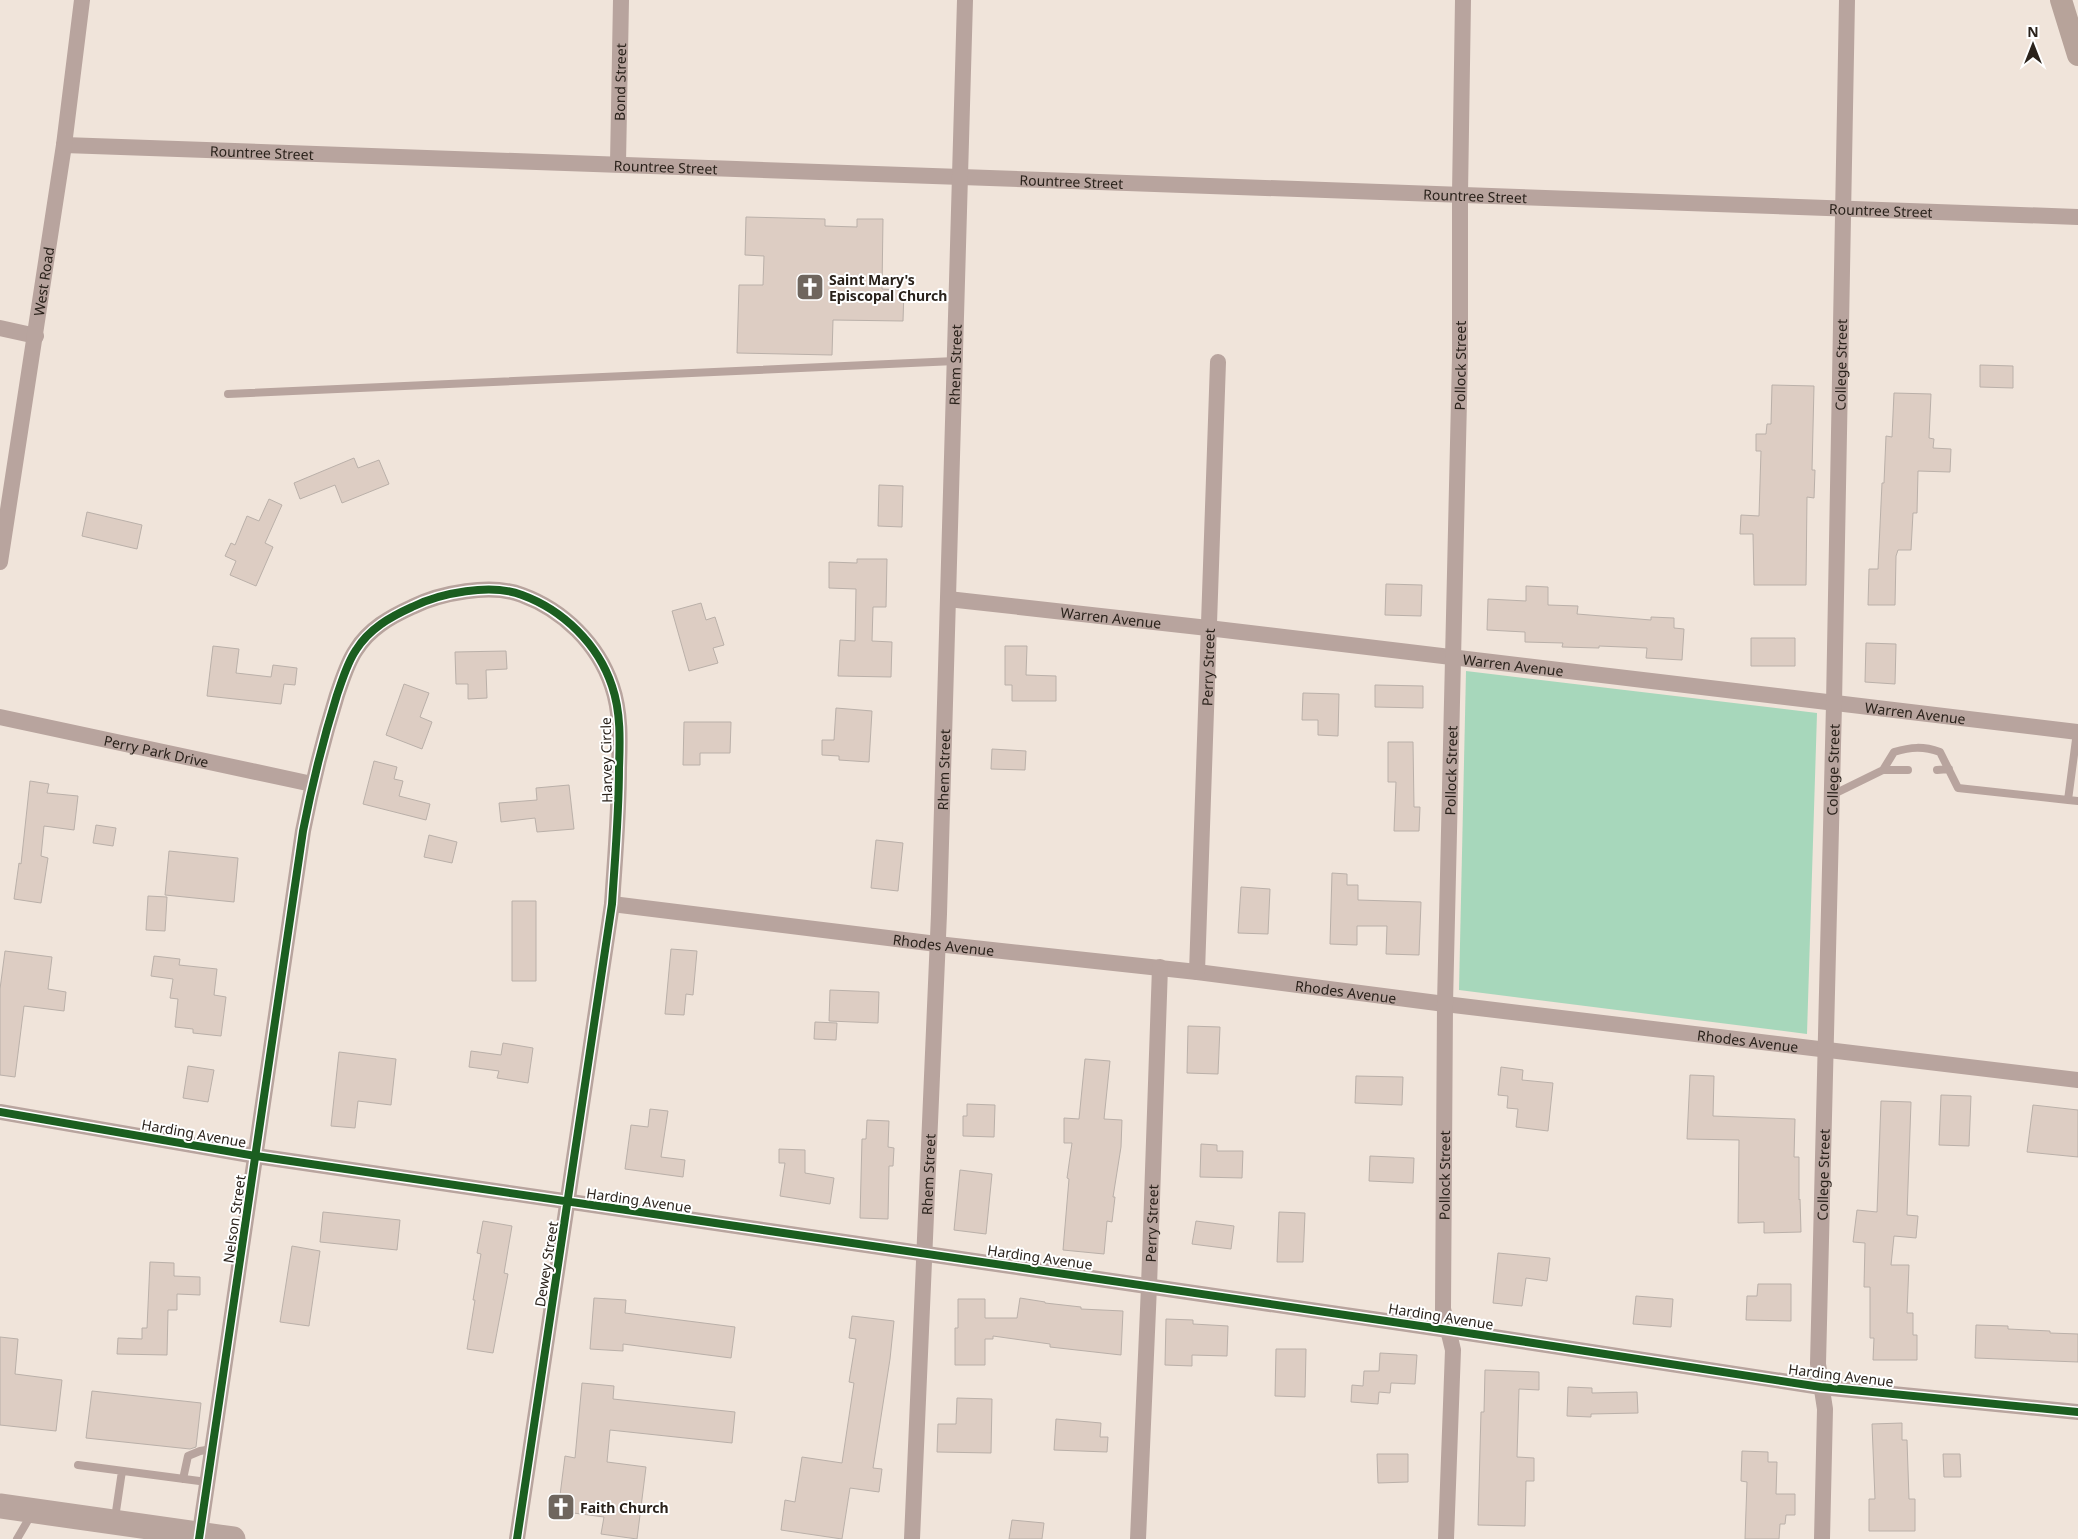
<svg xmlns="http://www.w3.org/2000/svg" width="2078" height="1539" viewBox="0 0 2078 1539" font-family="'Noto Sans',sans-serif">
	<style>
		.green { fill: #a7d7bb }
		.building { fill: #ddcdc3; stroke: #bab0a9 }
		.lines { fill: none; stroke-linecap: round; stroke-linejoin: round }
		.lane { stroke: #b8a49e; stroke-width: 8 }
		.street { stroke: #b8a49e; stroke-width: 16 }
		.secondary { stroke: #b7a39a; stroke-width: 22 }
		.primary { stroke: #b9a59e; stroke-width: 25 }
		.cycleway-casing { stroke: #fff; stroke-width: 11 }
		.cycleway { stroke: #1b5e20; stroke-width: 8 }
		.labels { text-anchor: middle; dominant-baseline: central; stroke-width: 4; stroke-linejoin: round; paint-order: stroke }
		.street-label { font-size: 14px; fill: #2a221b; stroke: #fff }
		.poi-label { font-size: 14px; font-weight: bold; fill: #2a221b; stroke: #fff; text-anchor: start }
	</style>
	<rect width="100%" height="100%" fill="#f0e4da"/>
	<path class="green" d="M 1466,671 L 1817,713 L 1807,1034 L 1459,990 Z"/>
	<path class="building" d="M 746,217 L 825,219 L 825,226 L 857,227 L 857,219 L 883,219 L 882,289 L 904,290 L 903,321 L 833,320 L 832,355 L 737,353 L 739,285 L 763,285 L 764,256 L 745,255 Z
		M 1980,365 L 2013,366 L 2013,388 L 1980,387 Z
		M 1772,385 L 1814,386 L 1812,470 L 1815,470 L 1814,498 L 1807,497 L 1806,585 L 1754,585 L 1753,534 L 1740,534 L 1741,515 L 1759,516 L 1761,451 L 1756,451 L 1756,434 L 1766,434 L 1767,424 L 1771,424 Z
		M 1894,393 L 1931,394 L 1929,438 L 1934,439 L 1933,448 L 1951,449 L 1950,472 L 1918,471 L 1917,513 L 1913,513 L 1911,550 L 1898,550 L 1896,556 L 1895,605 L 1868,605 L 1869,569 L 1878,569 L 1882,483 L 1884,483 L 1886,436 L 1892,437 Z
		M 354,458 L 358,468 L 379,460 L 389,484 L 342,503 L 335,485 L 300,499 L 294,483 Z
		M 879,485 L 903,486 L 902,527 L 878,526 Z
		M 269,499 L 282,505 L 265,543 L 273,547 L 256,586 L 230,575 L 236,561 L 225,556 L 231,543 L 235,545 L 247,516 L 259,521 Z
		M 87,512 L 142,525 L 137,549 L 82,536 Z
		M 857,559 L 887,559 L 886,607 L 873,607 L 872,641 L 892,642 L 891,677 L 838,676 L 840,640 L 855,641 L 856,589 L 829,588 L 829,562 L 857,563 Z
		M 1386,584 L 1422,585 L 1421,616 L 1385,615 Z
		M 1526,586 L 1548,587 L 1548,605 L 1578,606 L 1577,614 L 1651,620 L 1651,617 L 1674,618 L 1674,628 L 1684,629 L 1682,660 L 1646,658 L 1647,648 L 1599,646 L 1599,648 L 1562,647 L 1563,643 L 1525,642 L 1525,632 L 1487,630 L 1488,599 L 1526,601 Z
		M 701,603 L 706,620 L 715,617 L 724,645 L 713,648 L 718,663 L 689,671 L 672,611 Z
		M 1751,638 L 1795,638 L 1795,666 L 1751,666 Z
		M 1866,643 L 1896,644 L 1895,684 L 1865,682 Z
		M 213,646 L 239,649 L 236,673 L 271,677 L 273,665 L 297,668 L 295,685 L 284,684 L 281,704 L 207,696 Z
		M 1005,646 L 1027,646 L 1026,675 L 1056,676 L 1056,701 L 1012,701 L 1012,685 L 1005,685 Z
		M 506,651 L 507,669 L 486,670 L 487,698 L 468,699 L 468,684 L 456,684 L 455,652 Z
		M 404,684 L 429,693 L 420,717 L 432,722 L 422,749 L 386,735 Z
		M 1375,685 L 1423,686 L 1423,708 L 1375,707 Z
		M 1303,693 L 1339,694 L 1338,736 L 1318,735 L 1318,720 L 1302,720 Z
		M 836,708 L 872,711 L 869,762 L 839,760 L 839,756 L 822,755 L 822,740 L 834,740 Z
		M 684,722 L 731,722 L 730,753 L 700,753 L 700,765 L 683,765 Z
		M 1388,742 L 1413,742 L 1414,807 L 1420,807 L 1419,831 L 1394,831 L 1396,782 L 1388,782 Z
		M 992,749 L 1026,751 L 1025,770 L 991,769 Z
		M 374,761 L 397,767 L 394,779 L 403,781 L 399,796 L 430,804 L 426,820 L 363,804 Z
		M 30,781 L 49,784 L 47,793 L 78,796 L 74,830 L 44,826 L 41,856 L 48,858 L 41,903 L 14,899 L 19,863 L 21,864 Z
		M 569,785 L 574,829 L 537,832 L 535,818 L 501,822 L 499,803 L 537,800 L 536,788 Z
		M 96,825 L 116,828 L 113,846 L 93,843 Z
		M 429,835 L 457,842 L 452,863 L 424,857 Z
		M 876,840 L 903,843 L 898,891 L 871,888 Z
		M 169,851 L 238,858 L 234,902 L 165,895 Z
		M 1332,873 L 1347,874 L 1347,885 L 1358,885 L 1358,900 L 1421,902 L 1419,955 L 1386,954 L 1387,926 L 1357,926 L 1357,945 L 1330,944 Z
		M 1241,887 L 1270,889 L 1268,934 L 1238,933 Z
		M 148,896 L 167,897 L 165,931 L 146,930 Z
		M 512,901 L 536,901 L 536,981 L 512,981 Z
		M 671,949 L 697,951 L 693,995 L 686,994 L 684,1015 L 665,1014 Z
		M 5,951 L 52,957 L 48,989 L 66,992 L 64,1011 L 24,1006 L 15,1077 L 0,1075 L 0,989 Z
		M 154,956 L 180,959 L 179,965 L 217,969 L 214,995 L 226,997 L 221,1036 L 193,1033 L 193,1029 L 175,1027 L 178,999 L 170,998 L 173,979 L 151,976 Z
		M 830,990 L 879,992 L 878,1023 L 829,1021 Z
		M 815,1022 L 837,1023 L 836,1040 L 814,1039 Z
		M 1188,1026 L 1220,1027 L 1218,1074 L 1187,1073 Z
		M 503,1043 L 533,1048 L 528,1083 L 497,1078 L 499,1071 L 469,1067 L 471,1051 L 501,1055 Z
		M 339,1052 L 396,1059 L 391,1105 L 358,1101 L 355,1128 L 331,1126 Z
		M 1085,1059 L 1110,1061 L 1104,1119 L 1122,1120 L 1121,1147 L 1113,1197 L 1115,1197 L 1112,1222 L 1107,1221 L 1104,1254 L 1063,1250 L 1069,1179 L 1067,1178 L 1072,1143 L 1064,1143 L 1064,1118 L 1079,1119 Z
		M 188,1066 L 214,1070 L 208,1102 L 183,1098 Z
		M 1501,1067 L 1523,1070 L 1522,1080 L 1553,1083 L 1548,1131 L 1516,1127 L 1518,1109 L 1507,1108 L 1508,1096 L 1498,1095 Z
		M 1690,1075 L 1714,1076 L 1713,1116 L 1795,1119 L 1794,1157 L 1799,1157 L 1799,1200 L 1800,1199 L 1801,1232 L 1764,1233 L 1764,1222 L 1738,1223 L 1739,1140 L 1687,1139 Z
		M 1356,1076 L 1403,1077 L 1402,1105 L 1355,1103 Z
		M 1941,1095 L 1971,1096 L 1969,1146 L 1939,1145 Z
		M 1881,1101 L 1911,1102 L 1907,1215 L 1918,1216 L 1916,1238 L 1894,1236 L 1891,1265 L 1909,1265 L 1907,1313 L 1913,1313 L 1913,1335 L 1917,1335 L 1917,1360 L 1873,1360 L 1874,1338 L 1870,1338 L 1870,1287 L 1864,1287 L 1865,1243 L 1853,1242 L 1857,1210 L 1877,1212 Z
		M 967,1104 L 995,1105 L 994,1137 L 963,1136 L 963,1116 L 967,1116 Z
		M 2033,1105 L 2078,1110 L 2078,1157 L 2027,1152 Z
		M 650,1109 L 668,1111 L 661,1157 L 685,1160 L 683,1177 L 625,1169 L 631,1125 L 648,1127 Z
		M 867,1120 L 889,1121 L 888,1147 L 894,1148 L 893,1166 L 889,1166 L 888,1219 L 860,1218 L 862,1139 L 866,1139 Z
		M 1201,1144 L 1217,1145 L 1217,1151 L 1243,1151 L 1242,1178 L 1200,1177 Z
		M 779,1149 L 805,1150 L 805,1173 L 834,1178 L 830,1204 L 780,1196 L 785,1163 L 779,1163 Z
		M 1370,1156 L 1414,1158 L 1413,1183 L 1369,1181 Z
		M 960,1170 L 992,1174 L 986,1234 L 954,1230 Z
		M 323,1212 L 400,1220 L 397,1250 L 320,1242 Z
		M 1279,1212 L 1305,1213 L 1303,1262 L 1277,1262 Z
		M 483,1221 L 512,1226 L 504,1273 L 508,1274 L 493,1353 L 467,1349 L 475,1300 L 473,1300 L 481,1254 L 477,1253 Z
		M 1196,1221 L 1234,1226 L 1231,1249 L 1192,1244 Z
		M 292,1246 L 320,1251 L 309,1326 L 280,1322 Z
		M 1498,1253 L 1550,1258 L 1547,1281 L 1526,1278 L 1522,1306 L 1493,1303 Z
		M 150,1262 L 174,1263 L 174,1276 L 200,1277 L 200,1295 L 177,1294 L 177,1310 L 168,1310 L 167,1355 L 117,1354 L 118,1338 L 142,1339 L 142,1328 L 147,1328 Z
		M 1758,1284 L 1791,1284 L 1791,1321 L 1746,1320 L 1747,1296 L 1757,1296 Z
		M 1636,1296 L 1673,1299 L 1671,1327 L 1633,1324 Z
		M 594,1298 L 626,1300 L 625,1313 L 735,1327 L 731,1358 L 623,1344 L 623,1351 L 590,1349 Z
		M 1020,1298 L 1045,1302 L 1045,1303 L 1081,1307 L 1081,1309 L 1123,1311 L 1121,1355 L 1050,1347 L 1050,1344 L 993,1336 L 993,1339 L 985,1339 L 985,1365 L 955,1365 L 955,1328 L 958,1328 L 958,1299 L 985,1299 L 985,1318 L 1017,1318 Z
		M 852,1316 L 894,1321 L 890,1359 L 873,1468 L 882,1469 L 879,1492 L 850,1488 L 842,1539 L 781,1530 L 785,1500 L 795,1502 L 802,1457 L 842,1463 L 854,1383 L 849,1382 L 856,1339 L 849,1338 Z
		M 1166,1319 L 1193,1320 L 1193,1324 L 1228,1326 L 1227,1356 L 1192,1355 L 1192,1366 L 1165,1365 Z
		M 1976,1325 L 2008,1326 L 2008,1329 L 2050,1331 L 2050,1333 L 2078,1334 L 2078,1362 L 1975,1358 Z
		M 0,1337 L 18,1339 L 15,1374 L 62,1380 L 56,1431 L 0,1425 Z
		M 1276,1349 L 1306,1349 L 1305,1397 L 1275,1396 Z
		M 1380,1353 L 1417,1355 L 1415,1384 L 1391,1383 L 1390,1393 L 1379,1392 L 1378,1404 L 1351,1402 L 1352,1385 L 1363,1386 L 1364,1371 L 1379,1371 Z
		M 1485,1370 L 1539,1372 L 1539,1390 L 1519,1389 L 1517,1457 L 1534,1458 L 1534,1481 L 1526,1481 L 1525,1526 L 1478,1525 L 1481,1412 L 1484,1412 Z
		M 582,1383 L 614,1386 L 613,1399 L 735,1412 L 732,1443 L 610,1430 L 607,1462 L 646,1467 L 637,1539 L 601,1534 L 604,1517 L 558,1511 L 565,1456 L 575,1458 Z
		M 1568,1387 L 1592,1388 L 1592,1393 L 1637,1392 L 1638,1413 L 1591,1414 L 1591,1417 L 1567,1416 Z
		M 92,1391 L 201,1403 L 196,1447 L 190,1449 L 86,1438 Z
		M 957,1398 L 992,1399 L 991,1453 L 937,1452 L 938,1424 L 956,1424 Z
		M 1056,1419 L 1101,1423 L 1100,1437 L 1108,1437 L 1107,1452 L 1054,1450 Z
		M 1902,1423 L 1902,1440 L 1907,1440 L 1909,1499 L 1915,1499 L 1915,1531 L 1869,1531 L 1869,1499 L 1875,1499 L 1872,1424 Z
		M 1742,1451 L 1768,1452 L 1768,1462 L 1777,1462 L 1776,1494 L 1795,1494 L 1795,1515 L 1786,1515 L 1785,1524 L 1780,1524 L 1779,1539 L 1745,1539 L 1747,1482 L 1741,1481 Z
		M 1377,1454 L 1408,1454 L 1408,1482 L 1378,1483 Z
		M 1943,1454 L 1960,1454 L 1961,1477 L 1944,1477 Z
		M 1012,1520 L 1044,1523 L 1042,1539 L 1009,1539 Z"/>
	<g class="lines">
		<path class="lane" d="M 228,394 L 955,361
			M 2077,732 L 2068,800 L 2078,801
			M 1883,770 L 1894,752 C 1911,747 1923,746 1940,752 L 1958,788 L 2068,800
			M 1937,770 L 1949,769
			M 1832,795 L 1883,770 L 1908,770
			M 78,1465 L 207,1482
			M 183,1479 L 188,1456 L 200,1451 L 212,1449
			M 115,1518 L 122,1471
			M 17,1539 L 31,1515"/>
		<g class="street">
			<path id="s1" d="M 64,145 L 2078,217"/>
			<path id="s2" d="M 618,163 L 621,0"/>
			<path d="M 0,328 L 36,336"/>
			<path id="s3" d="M 0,562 L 64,145 L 82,0"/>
			<path id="s4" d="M 948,599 L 1208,628 L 2078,732"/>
			<path id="s5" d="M 0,717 L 312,784"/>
			<path id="s6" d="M 612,904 L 937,944 L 1197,972 L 1445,1004 L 2078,1080"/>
			<path id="s7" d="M 1197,972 L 1218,362"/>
			<path d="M 0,1112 L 256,1156 L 1448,1330 L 1821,1387 L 2078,1412"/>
			<path d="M 199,1539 L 303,831 C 312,785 323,740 337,695 C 342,681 347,663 356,650 C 369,629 390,617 412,607 C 440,593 491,583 522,595 C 563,610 598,644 612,686 C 621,712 620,741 619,768 C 619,813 615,858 612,904 L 517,1539"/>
			<path id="s8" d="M 912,1539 L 939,914 L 965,0"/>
			<path id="s9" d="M 1138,1539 L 1149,1286 L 1160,967"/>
			<path id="s10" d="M 1446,1539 L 1453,1350 L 1443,1309 L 1445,1004 L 1460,357 L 1460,194 L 1463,0"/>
			<path id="s11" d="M 1822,1539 L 1825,1409 L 1818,1364 L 1834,704 L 1847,0"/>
		</g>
		<path class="secondary" d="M 2061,0 L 2078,55"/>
		<path class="primary" d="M 0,1506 L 233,1539"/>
		<defs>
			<path id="cycleway" d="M 0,1112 L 256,1156 L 1448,1330 L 1821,1387 L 2078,1412
				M 199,1539 L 303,831 C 312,785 323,740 337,695 C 342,681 347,663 356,650 C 369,629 390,617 412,607 C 440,593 491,583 522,595 C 563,610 598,644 612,686 C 621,712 620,741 619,768 C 619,813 615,858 612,904 L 517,1539"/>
		</defs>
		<use href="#cycleway" class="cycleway-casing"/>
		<use href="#cycleway" class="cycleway"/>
	</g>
	<defs>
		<symbol id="church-square" viewBox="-11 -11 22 22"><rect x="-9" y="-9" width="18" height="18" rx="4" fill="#6f665e" stroke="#fff"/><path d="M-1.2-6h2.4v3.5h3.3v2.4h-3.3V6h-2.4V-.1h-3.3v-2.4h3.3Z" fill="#fff"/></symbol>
	</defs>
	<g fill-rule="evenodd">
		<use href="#church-square" x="794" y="271" width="32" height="32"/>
		<use href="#church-square" x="545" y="1491" width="32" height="32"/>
	</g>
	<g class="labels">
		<g class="street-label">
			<text stroke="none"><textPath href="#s2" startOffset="81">Bond Street</textPath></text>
			<text stroke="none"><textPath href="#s1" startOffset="198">Rountree Street</textPath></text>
			<text stroke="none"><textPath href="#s1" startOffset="602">Rountree Street</textPath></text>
			<text stroke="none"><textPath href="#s1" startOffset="1008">Rountree Street</textPath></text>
			<text stroke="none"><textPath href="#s1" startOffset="1412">Rountree Street</textPath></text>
			<text stroke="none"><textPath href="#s1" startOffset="1818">Rountree Street</textPath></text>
			<text stroke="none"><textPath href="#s3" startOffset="284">West Road</textPath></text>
			<text stroke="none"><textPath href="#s8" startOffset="1175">Rhem Street</textPath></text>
			<text stroke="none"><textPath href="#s10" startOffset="1175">Pollock Street</textPath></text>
			<text stroke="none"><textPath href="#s11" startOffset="1175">College Street</textPath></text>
			<text stroke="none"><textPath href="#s4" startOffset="164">Warren Avenue</textPath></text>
			<text stroke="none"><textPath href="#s4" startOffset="569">Warren Avenue</textPath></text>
			<text stroke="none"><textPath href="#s7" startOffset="305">Perry Street</textPath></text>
			<text stroke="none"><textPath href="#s4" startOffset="974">Warren Avenue</textPath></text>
			<text stroke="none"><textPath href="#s5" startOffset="160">Perry Park Drive</textPath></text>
			<text transform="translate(606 760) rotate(-91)">Harvey Circle</text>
			<text stroke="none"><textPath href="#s8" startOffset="770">Rhem Street</textPath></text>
			<text stroke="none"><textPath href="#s10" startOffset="770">Pollock Street</textPath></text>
			<text stroke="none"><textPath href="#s11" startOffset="770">College Street</textPath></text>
			<text stroke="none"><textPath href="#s6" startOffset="334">Rhodes Avenue</textPath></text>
			<text stroke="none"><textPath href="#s6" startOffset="739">Rhodes Avenue</textPath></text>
			<text stroke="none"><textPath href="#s6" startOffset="1144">Rhodes Avenue</textPath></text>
			<text transform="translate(194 1133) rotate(10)">Harding Avenue</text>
			<text stroke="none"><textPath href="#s8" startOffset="365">Rhem Street</textPath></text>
			<text stroke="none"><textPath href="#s10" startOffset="365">Pollock Street</textPath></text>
			<text stroke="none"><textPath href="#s11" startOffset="365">College Street</textPath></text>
			<text transform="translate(639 1200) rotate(8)">Harding Avenue</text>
			<text transform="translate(234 1219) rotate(-82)">Nelson Street</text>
			<text stroke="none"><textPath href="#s9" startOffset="316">Perry Street</textPath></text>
			<text transform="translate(1040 1257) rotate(8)">Harding Avenue</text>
			<text transform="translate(546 1264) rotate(-81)">Dewey Street</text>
			<text transform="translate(1441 1316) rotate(9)">Harding Avenue</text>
			<text transform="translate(1841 1375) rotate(7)">Harding Avenue</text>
		</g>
		<g class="poi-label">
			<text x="829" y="279">Saint Mary's<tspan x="829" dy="16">Episcopal Church</tspan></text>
			<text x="580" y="1507">Faith Church</text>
		</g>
	</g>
	<g transform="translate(2033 45)" stroke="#ffffff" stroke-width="4" paint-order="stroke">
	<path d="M0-4L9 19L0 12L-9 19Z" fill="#2a221b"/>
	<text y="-8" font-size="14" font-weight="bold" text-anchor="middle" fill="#2a221b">N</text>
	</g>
</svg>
